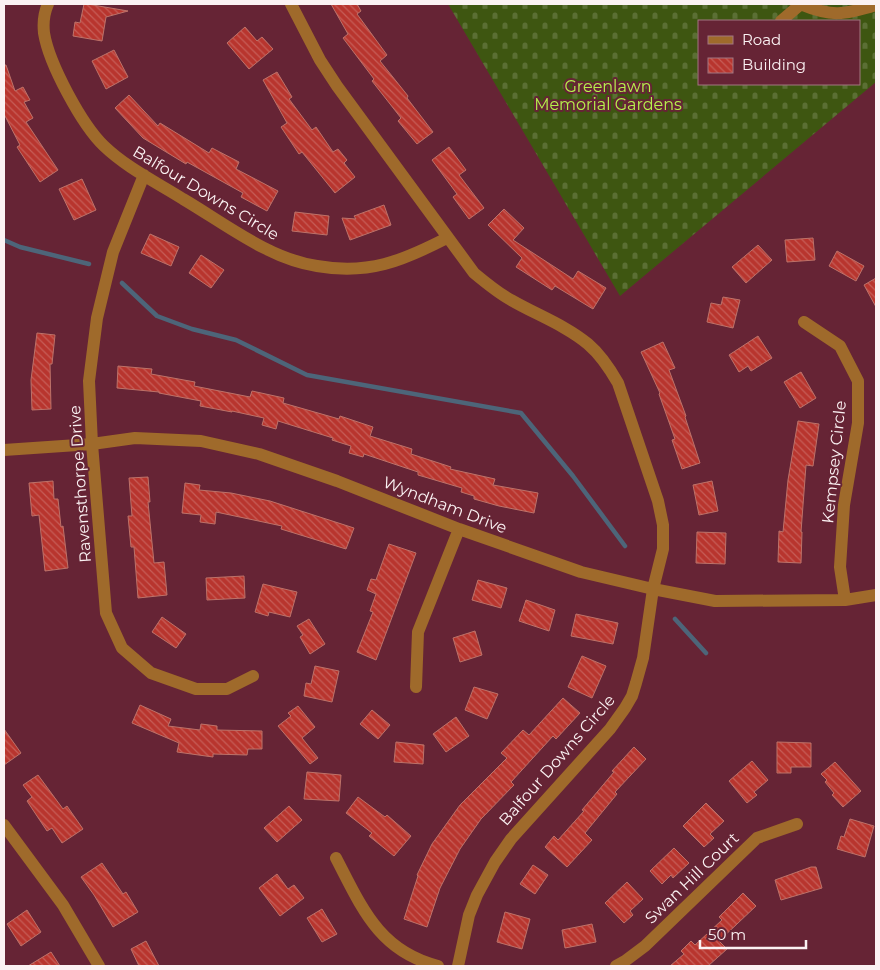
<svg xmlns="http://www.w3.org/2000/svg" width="880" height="970" viewBox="0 0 880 970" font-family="Montserrat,sans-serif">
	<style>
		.cemetery { fill: url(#cemetery-stones); fill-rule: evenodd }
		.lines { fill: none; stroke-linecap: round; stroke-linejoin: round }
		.stream { stroke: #4d6579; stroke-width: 4.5 }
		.building { fill: url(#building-back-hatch); stroke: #bd7269 }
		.minor { stroke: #9f6a2b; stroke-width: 12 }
		.labels { text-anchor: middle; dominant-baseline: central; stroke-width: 4; stroke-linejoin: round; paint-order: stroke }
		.park-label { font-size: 16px; fill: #b5f14c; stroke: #662435 }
		.street-label { font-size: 16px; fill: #fbf2f3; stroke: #662435 }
	</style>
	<defs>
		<pattern id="cemetery-stones" width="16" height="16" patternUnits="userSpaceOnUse" patternTransform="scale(1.25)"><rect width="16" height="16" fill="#3e5611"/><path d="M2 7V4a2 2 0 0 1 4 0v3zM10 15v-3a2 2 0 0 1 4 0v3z" fill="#5b6f34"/></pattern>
		<pattern id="building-back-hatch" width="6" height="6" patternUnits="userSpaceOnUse" patternTransform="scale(1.25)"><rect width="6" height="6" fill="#b8352e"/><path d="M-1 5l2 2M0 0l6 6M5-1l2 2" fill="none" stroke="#c65d57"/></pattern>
	</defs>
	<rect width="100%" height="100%" fill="#662435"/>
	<path class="cemetery" d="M 448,4 L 876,4 L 876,82 L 620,296 ZM 699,21 L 859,21 L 859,84 L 699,84 Z"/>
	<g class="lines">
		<path class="stream" d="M 4,240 L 20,247 L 89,264
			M 122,283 L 157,316 L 192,329 L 236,340 L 307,375 L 521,413 L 573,476 L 625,546
			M 675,619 L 706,653"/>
	</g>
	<path class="building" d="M 84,4 L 87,4 L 128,11 L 106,17 L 102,41 L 73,36 L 75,22 L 80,23 Z
		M 331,4 L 357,4 L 361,11 L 357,14 L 387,55 L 380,61 L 408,96 L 407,98 L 433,132 L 417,144 L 398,121 L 401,118 L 372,81 L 374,79 L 343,38 L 348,34 Z
		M 245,27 L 257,41 L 262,37 L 273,49 L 249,69 L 227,43 Z
		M 114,50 L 128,77 L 106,89 L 92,61 Z
		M 4,65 L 6,65 L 15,91 L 23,87 L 30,100 L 24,102 L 33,118 L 26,122 L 58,170 L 40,182 L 17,147 L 20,145 L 4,114 Z
		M 277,72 L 292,97 L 289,99 L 312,130 L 316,127 L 333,152 L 338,149 L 347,160 L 344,163 L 355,177 L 335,193 L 302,152 L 299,154 L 281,127 L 287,123 L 263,80 Z
		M 129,95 L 158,126 L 160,123 L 209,153 L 212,148 L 239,162 L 236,169 L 278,191 L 267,211 L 241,197 L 243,193 L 187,162 L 186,164 L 143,138 L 115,108 Z
		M 449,147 L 466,170 L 459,175 L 484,208 L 469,219 L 453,197 L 457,194 L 432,160 Z
		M 82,179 L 96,210 L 74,220 L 59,189 Z
		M 384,205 L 391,225 L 350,240 L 342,218 L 356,219 L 354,216 Z
		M 504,209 L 524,228 L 513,240 L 573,279 L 578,271 L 606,288 L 593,309 L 555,286 L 552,290 L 516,267 L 522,258 L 488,225 Z
		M 295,212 L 329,216 L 327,235 L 292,231 Z
		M 150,234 L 179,247 L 171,266 L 141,253 Z
		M 813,238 L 815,260 L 787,262 L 785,240 Z
		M 758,245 L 772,260 L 746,283 L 732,267 Z
		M 837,251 L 864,266 L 856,281 L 829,266 Z
		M 201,255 L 224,270 L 211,288 L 189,273 Z
		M 876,278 L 876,307 L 864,285 Z
		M 723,297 L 740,300 L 733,328 L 707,322 L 711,303 L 721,305 Z
		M 37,333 L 55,335 L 52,364 L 50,364 L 51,409 L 32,410 L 31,380 Z
		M 758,336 L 772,358 L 751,371 L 748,366 L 739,372 L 729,355 Z
		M 663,342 L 675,368 L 669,370 L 686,416 L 685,417 L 700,463 L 682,469 L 672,440 L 675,439 L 659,394 L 660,393 L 641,352 Z
		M 118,366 L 152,369 L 151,374 L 195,382 L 194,386 L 250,397 L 252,391 L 284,398 L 283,403 L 339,419 L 340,416 L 373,427 L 370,436 L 412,449 L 411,454 L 451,467 L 450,469 L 495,479 L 493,485 L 538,493 L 534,513 L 499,506 L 474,499 L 474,496 L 461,492 L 462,488 L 418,475 L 418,472 L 364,454 L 363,457 L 349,453 L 351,446 L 332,440 L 333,438 L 278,421 L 276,429 L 262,425 L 264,418 L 232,411 L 232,412 L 200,406 L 201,401 L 159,393 L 159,392 L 117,388 Z
		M 801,372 L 816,398 L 800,408 L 784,382 Z
		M 798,421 L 819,424 L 813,466 L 806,465 L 801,532 L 802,532 L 801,563 L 778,562 L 779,531 L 783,532 L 788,480 Z
		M 148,477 L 150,502 L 148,502 L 154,563 L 164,562 L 167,595 L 138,598 L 134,547 L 131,547 L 128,516 L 132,516 L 129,478 Z
		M 53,481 L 54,499 L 58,499 L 61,527 L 63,526 L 68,568 L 45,571 L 39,515 L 32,516 L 29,483 Z
		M 712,481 L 718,511 L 699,515 L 693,485 Z
		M 185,483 L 200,485 L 199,490 L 231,493 L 270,501 L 354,528 L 346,549 L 281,529 L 282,526 L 216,512 L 215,524 L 200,522 L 201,515 L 182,513 Z
		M 697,532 L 726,533 L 725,564 L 696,563 Z
		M 389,544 L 416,553 L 376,660 L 357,652 L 373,612 L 370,611 L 376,594 L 367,590 L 371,579 L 376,580 Z
		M 244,576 L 245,598 L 207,600 L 206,578 Z
		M 478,580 L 507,588 L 501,608 L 472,600 Z
		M 263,584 L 297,592 L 290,617 L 269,612 L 268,616 L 255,612 Z
		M 526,600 L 555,610 L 549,631 L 519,621 Z
		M 576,614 L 618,623 L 613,644 L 571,636 Z
		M 162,617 L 186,634 L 176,648 L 152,632 Z
		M 309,619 L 325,644 L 310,654 L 300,637 L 303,635 L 297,626 Z
		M 475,631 L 482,655 L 460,662 L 453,638 Z
		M 582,656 L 606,666 L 592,698 L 568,687 Z
		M 315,666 L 339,671 L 332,702 L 304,696 L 306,683 L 311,684 Z
		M 474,687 L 498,694 L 487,719 L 465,710 Z
		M 563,698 L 580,713 L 556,739 L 553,736 L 511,782 L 514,785 L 481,819 L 460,849 L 440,888 L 427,927 L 404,919 L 418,876 L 417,875 L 432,844 L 460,805 L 507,758 L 501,753 L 523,730 L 529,735 Z
		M 140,705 L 171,719 L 168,726 L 200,730 L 201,724 L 217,726 L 217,730 L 262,731 L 262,749 L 248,749 L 247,755 L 213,754 L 213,757 L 177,752 L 179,743 L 132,723 Z
		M 298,706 L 315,727 L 302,738 L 318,758 L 310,764 L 278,726 L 291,716 L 288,713 Z
		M 372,710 L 390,725 L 378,739 L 360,724 Z
		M 456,717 L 469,736 L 446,752 L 433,734 Z
		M 4,729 L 21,753 L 4,765 Z
		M 396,742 L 424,745 L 423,764 L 394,762 Z
		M 777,742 L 811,743 L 811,767 L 791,767 L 791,773 L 777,773 Z
		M 634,747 L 646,759 L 615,792 L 617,794 L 585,833 L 592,840 L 567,867 L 545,847 L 554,836 L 558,840 L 584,811 L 582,810 L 614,772 L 612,771 Z
		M 752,761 L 768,780 L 754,792 L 757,795 L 747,803 L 729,781 Z
		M 835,762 L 861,791 L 843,807 L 832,795 L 834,793 L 825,782 L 827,780 L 821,774 Z
		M 307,772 L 341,775 L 339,801 L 304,799 Z
		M 38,775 L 63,809 L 67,806 L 83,829 L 62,843 L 52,828 L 47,831 L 27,801 L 32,797 L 23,785 Z
		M 358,797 L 385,817 L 387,815 L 411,836 L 394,856 L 369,836 L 372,833 L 346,813 Z
		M 706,803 L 724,821 L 710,834 L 714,838 L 704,847 L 683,826 Z
		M 289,806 L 302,820 L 277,842 L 264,828 Z
		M 850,819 L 874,826 L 865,857 L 837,849 L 841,836 L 844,837 Z
		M 674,848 L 689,863 L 673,878 L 671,875 L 662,884 L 650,871 Z
		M 102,863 L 123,894 L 126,892 L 138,912 L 113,927 L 94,895 L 81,877 Z
		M 533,865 L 548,875 L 535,894 L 520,884 Z
		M 811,867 L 816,867 L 822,888 L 781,900 L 775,880 Z
		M 277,874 L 288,889 L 294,885 L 304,898 L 280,916 L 259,888 Z
		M 627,882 L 643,899 L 630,911 L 633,915 L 624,923 L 605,903 Z
		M 743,893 L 756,906 L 719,941 L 727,949 L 708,966 L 670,966 L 684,954 L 681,951 L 691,941 L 695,945 L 722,920 L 719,917 Z
		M 322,909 L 337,934 L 322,942 L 307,918 Z
		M 27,910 L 41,932 L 21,946 L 7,924 Z
		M 505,912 L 530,919 L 522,949 L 497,942 Z
		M 592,924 L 596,942 L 565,948 L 562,930 Z
		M 146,941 L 159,966 L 139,966 L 131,949 Z
		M 51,952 L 60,966 L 28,966 Z"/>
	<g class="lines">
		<path class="minor" d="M 48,4 C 44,13 43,24 44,33 C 49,64 82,125 104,146 C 127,168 156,182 183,199 C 224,223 269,259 317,266 C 369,275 402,261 447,238
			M 291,4 L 320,60 L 337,86 L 474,273 C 486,283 498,293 511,300 C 537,315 565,325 588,344 C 601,355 610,369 618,383 L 658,501 L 663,525 L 663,549 L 653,589 L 643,658 L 636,683 L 632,696 L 625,708 L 610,729 L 511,839 L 495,862 L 477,895 L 469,915 L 458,966
			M 800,4 C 831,17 844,15 876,5
			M 781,21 L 801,4
			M 144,175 L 113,252 L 97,318 L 89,381 L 92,444 L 106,613 L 122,648 L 151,673 L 196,689 L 227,689 L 253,676
			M 804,322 L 840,346 L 858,381 L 858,423 L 844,505 L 840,567 L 845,600
			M 4,450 L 92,444 L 135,438 L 201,441 L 259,454 L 337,481 L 459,529 L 581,572 L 653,589 L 715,601 L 845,600 L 876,595
			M 416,687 L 418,632 L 459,529
			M 4,825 L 63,905 L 99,966
			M 336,858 C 362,908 379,951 438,966
			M 616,966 L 625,961 L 645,946 L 757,838 L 797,824"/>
	</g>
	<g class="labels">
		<g class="park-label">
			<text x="608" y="86">Greenlawn<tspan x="608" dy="18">Memorial Gardens</tspan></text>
		</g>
		<g class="street-label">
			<text transform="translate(206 193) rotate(31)">Balfour Downs Circle</text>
			<text transform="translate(834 462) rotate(-84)">Kempsey Circle</text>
			<text transform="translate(80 484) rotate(-94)">Ravensthorpe Drive</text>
			<text transform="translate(445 505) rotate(21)">Wyndham Drive</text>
			<text transform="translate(557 760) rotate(-49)">Balfour Downs Circle</text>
			<text transform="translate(692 878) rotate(-44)">Swan Hill Court</text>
		</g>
	</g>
	<rect width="880" height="970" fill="none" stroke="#fbf2f3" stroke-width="10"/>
	<rect x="698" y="20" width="162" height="65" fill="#662435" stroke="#a27681"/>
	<rect x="708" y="36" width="25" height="8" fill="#9f6a2b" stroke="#a27681"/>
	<text x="742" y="45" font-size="15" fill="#fbf2f3">Road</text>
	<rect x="708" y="58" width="25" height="15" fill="url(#building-back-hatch)" stroke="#a27681"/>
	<text x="742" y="70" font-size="15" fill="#fbf2f3">Building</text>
	<path d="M700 940v8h106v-8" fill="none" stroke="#fbf2f3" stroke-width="2.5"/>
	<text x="708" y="940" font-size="15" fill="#fbf2f3" stroke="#662435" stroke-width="4" paint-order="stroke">50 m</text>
</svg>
